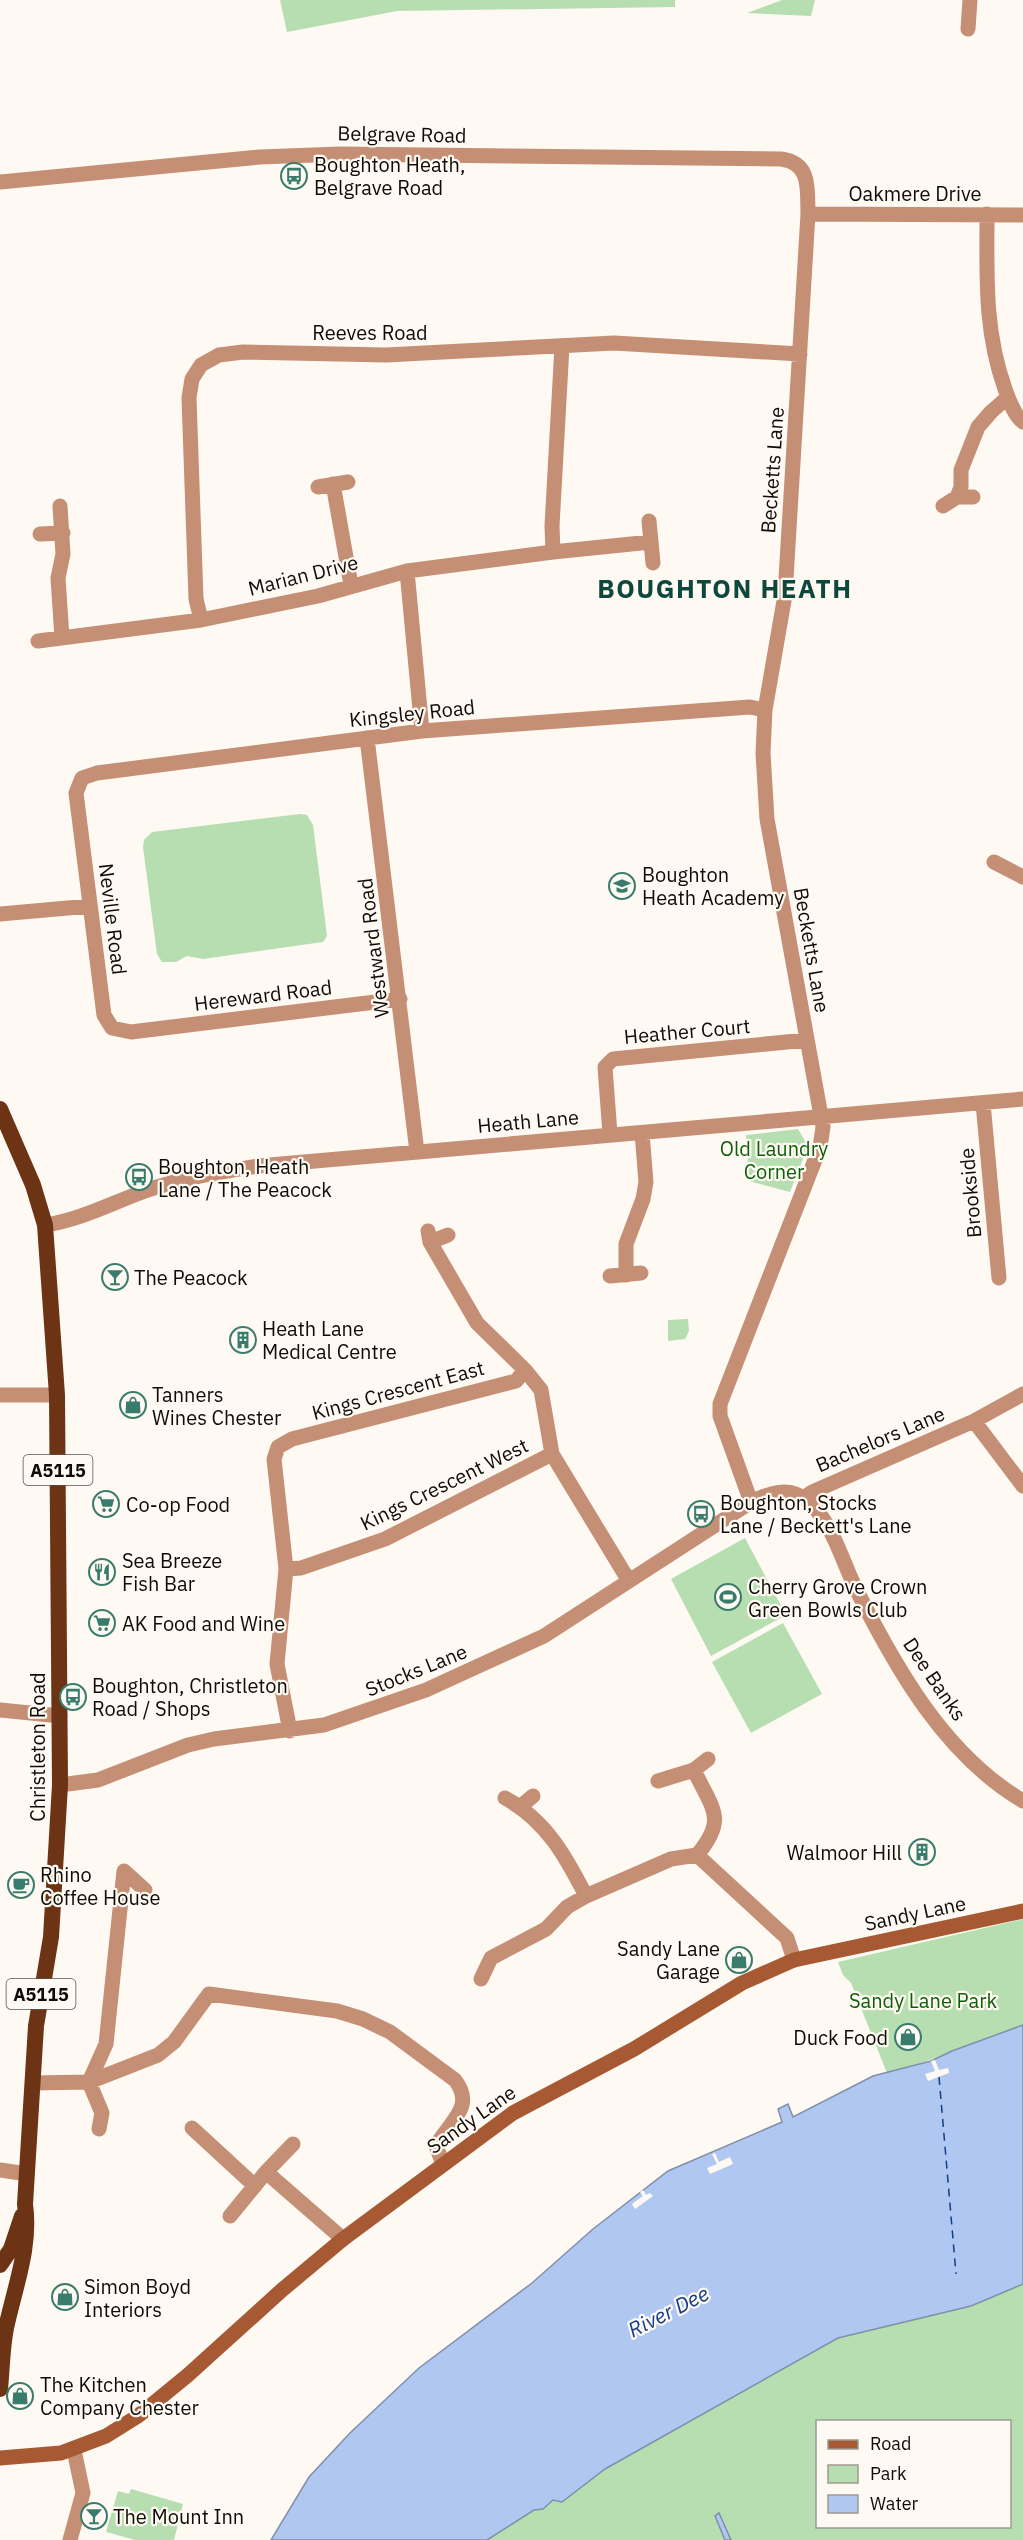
<svg xmlns="http://www.w3.org/2000/svg" width="1023" height="2540" viewBox="0 0 1023 2540" font-family="'IBM Plex Sans',sans-serif">
	<style>
		.green { fill: #b6deb1; fill-rule: evenodd }
		.water { fill: #b0c8f1; stroke: #808faa; stroke-width: 1.5 }
		.pier { fill: #fef9f2 }
		.lines { fill: none; stroke-linecap: round; stroke-linejoin: round }
		.ferry { stroke: #133d8a; stroke-width: 1.5; stroke-dasharray: 8 6; stroke-linecap: butt }
		.minor { stroke: #c58f75; stroke-width: 15 }
		.secondary { stroke: #a65933; stroke-width: 15 }
		.trunk { stroke: #6c3414; stroke-width: 16 }
		.labels { text-anchor: middle; dominant-baseline: central; stroke-width: 4.5; stroke-linejoin: round; paint-order: stroke }
		.shield { fill: #fef9f2; stroke: #57524d; stroke-width: 1.5 }
		.shield-label { font-size: 18px; font-weight: bold; fill: #0f0b06 }
		.street-label { font-size: 20px; fill: #0f0b06; stroke: #fef9f2 }
		.poi-label { font-size: 20px; fill: #0f0b06; stroke: #fef9f2; text-anchor: start }
		.park-label { font-size: 20px; fill: #0f5f07; stroke: #fef9f2 }
		.water-label { font-size: 21px; font-style: italic; fill: #133d8a; stroke: #fef9f2 }
		.district-label { font-size: 26px; font-weight: bold; letter-spacing: 1.5px; fill: #0e473c; stroke: #fef9f2 }
	</style>
	<rect width="100%" height="100%" fill="#fef9f2"/>
	<path class="green" d="M 280,0 L 675,0 L 675,7 L 397,11 L 287,32 Z
		M 782,0 L 815,0 L 811,16 L 747,13 Z
		M 300,814 L 307,815 L 313,825 L 327,936 L 323,942 L 203,959 L 187,956 L 176,962 L 162,962 L 157,954 L 143,847 L 144,840 L 152,832 Z
		M 798,1129 L 808,1146 L 790,1192 L 749,1181 L 746,1135 Z
		M 688,1319 L 689,1331 L 685,1339 L 668,1341 L 668,1320 Z
		M 745,1538 L 786,1615 L 711,1656 L 671,1579 Z
		M 783,1623 L 822,1694 L 751,1733 L 712,1662 Z
		M 1023,1919 L 1023,2025 C 978,2041 934,2061 887,2073 L 851,1983 L 843,1975 L 838,1962 Z
		M 1023,2284 L 1023,2540 L 487,2540 L 534,2510 L 543,2509 L 553,2500 L 562,2502 L 605,2469 L 838,2338 L 971,2306 ZM 818,2422 L 1010,2422 L 1010,2526 L 818,2526 Z
		M 131,2489 L 183,2504 L 174,2540 L 135,2540 L 106,2532 L 118,2491 L 129,2494 Z"/>
	<path class="water" d="M 1023,2025 L 1023,2284 L 971,2306 L 838,2338 L 605,2469 L 562,2502 L 553,2500 L 543,2509 L 534,2510 L 487,2540 L 271,2540 L 309,2477 L 350,2433 L 419,2368 L 532,2283 L 593,2229 L 668,2171 L 782,2122 L 778,2109 L 788,2104 L 793,2117 L 873,2076 L 931,2061 L 952,2051 Z
		M 719,2513 L 731,2540 L 725,2540 L 715,2516 Z"/>
	<path class="pier" d="M 935,2060 L 939,2070 L 948,2068 L 949,2073 L 928,2081 L 925,2074 L 935,2071 L 931,2061 Z
		M 715,2153 L 719,2162 L 730,2157 L 733,2164 L 710,2174 L 707,2168 L 717,2164 L 712,2154 Z
		M 643,2190 L 646,2195 L 650,2193 L 653,2196 L 635,2209 L 632,2204 L 643,2196 L 640,2192 Z"/>
	<g class="lines">
		<path class="ferry" d="M 939,2077 L 956,2274"/>
		<path class="minor" d="M 968,29 L 970,0
			M 0,182 L 260,157 L 340,154 L 781,159 C 812,163 807,190 808,214 L 785,595 L 765,710 L 763,753 L 767,819 L 823,1127 L 820,1147 L 720,1404 L 720,1416 L 751,1502
			M 808,214 L 1023,215
			M 987,214 C 987,276 984,330 1005,389 C 1009,400 1014,415 1023,422
			M 333,484 L 351,585
			M 318,487 L 348,482
			M 957,497 L 973,497
			M 60,506 L 63,554 L 58,578 L 62,638
			M 943,506 L 957,497 L 961,487 L 961,470 L 978,427 L 991,412 L 1008,397
			M 649,521 L 653,563
			M 40,534 L 63,533
			M 553,552 L 651,542
			M 407,571 L 422,731
			M 201,620 L 196,599 L 189,398 L 192,379 L 201,365 L 219,355 L 243,352 L 386,355 L 614,343 L 800,354
			M 38,641 L 201,620 L 318,596 L 407,571 L 553,552 L 552,526 L 562,346
			M 367,738 L 417,1152
			M 994,862 L 1023,877
			M 0,914 L 90,906
			M 400,999 L 131,1032 L 112,1028 L 104,1015 L 76,793 L 82,778 L 97,773 L 422,731 L 750,707 L 765,710
			M 983,1103 L 999,1278
			M 610,1134 L 605,1067 L 613,1059 L 807,1040
			M 45,1225 C 80,1220 112,1203 145,1191 C 182,1178 219,1172 258,1166 L 1023,1099
			M 428,1231 L 430,1242 L 477,1323 L 525,1370 L 541,1390 L 552,1454 L 629,1581
			M 430,1242 L 448,1235
			M 623,1275 L 626,1275 L 626,1244 L 643,1199 L 646,1182 L 642,1133
			M 610,1276 L 641,1273
			M 0,1395 L 57,1395
			M 974,1421 L 1023,1486
			M 804,1498 L 812,1492 L 974,1421 L 1023,1394
			M 286,1569 L 301,1568 L 385,1539 L 552,1454
			M 0,1710 L 60,1716
			M 290,1731 L 277,1664 L 286,1569 L 274,1459 L 278,1447 L 292,1439 L 516,1381 L 525,1370
			M 694,1770 L 708,1759
			M 658,1781 L 694,1770 C 712,1809 728,1818 697,1855 L 787,1938 L 794,1960
			M 60,1785 L 98,1780 L 188,1745 L 214,1739 L 324,1725 L 426,1690 L 544,1636 L 751,1502 C 769,1493 789,1486 806,1500 C 833,1521 842,1562 857,1591 C 897,1670 945,1755 1023,1801
			M 505,1798 C 546,1820 566,1857 586,1896
			M 521,1806 L 533,1796
			M 124,1871 L 145,1890
			M 481,1979 L 491,1958 L 546,1929 L 567,1907 L 586,1896 L 671,1859 L 697,1855
			M 33,2083 L 89,2082 L 158,2055 L 174,2042 L 209,1994 L 337,2011 L 363,2019 L 390,2032 L 455,2080 C 476,2107 449,2122 436,2146 L 443,2164
			M 192,2128 L 255,2186
			M 99,2129 L 102,2113 L 89,2082 L 106,2044 L 124,1871
			M 0,2170 L 27,2174
			M 266,2172 L 293,2144
			M 230,2216 L 266,2172 L 343,2239
			M 70,2540 L 83,2493 L 74,2450"/>
		<path class="secondary" d="M 0,2458 L 61,2453 L 106,2436 L 138,2416 L 188,2375 L 282,2290 L 343,2239 L 513,2113 L 634,2049 L 742,1983 L 794,1960 L 1023,1911"/>
		<path class="trunk" d="M 0,1109 L 33,1185 L 45,1225 L 57,1395 L 60,1785 L 51,1937 L 36,2026 L 25,2204 C 31,2247 15,2286 6,2328 C 2,2348 2,2369 0,2389
			M 0,2265 L 11,2249 L 22,2216"/>
	</g>
	<defs>
		<symbol id="bus-ring" viewBox="-11 -11 22 22"><circle r="9.5" fill="#fef9f2" stroke="#397b6c" stroke-width="1.5"/><path d="M-5-6H5V4H4V6H2V4H-2V6H-4V4H-5ZM-3.5-4V0h7V-4ZM-3.5 1.2v1.5H-2V1.2ZM2 1.2v1.5H3.5V1.2Z" fill="#397b6c"/></symbol>
		<symbol id="school-ring" viewBox="-11 -11 22 22"><circle r="9.5" fill="#fef9f2" stroke="#397b6c" stroke-width="1.5"/><path d="M0-5L7-2L0 1L-7-2ZM-4 1L0 2.5L4 1V4Q0 6-4 4Z" fill="#397b6c"/></symbol>
		<symbol id="bar-ring" viewBox="-11 -11 22 22"><circle r="9.5" fill="#fef9f2" stroke="#397b6c" stroke-width="1.5"/><path d="M-6-5H6L.8 .8V4.5H3.5V6h-7V4.5H-.8V.8Z" fill="#397b6c"/></symbol>
		<symbol id="building-ring" viewBox="-11 -11 22 22"><circle r="9.5" fill="#fef9f2" stroke="#397b6c" stroke-width="1.5"/><path d="M-4-6H4V6H1V3H-1V6H-4ZM-2.5-4.3h1.7v1.8h-1.7ZM.8-4.3h1.7v1.8H.8ZM-2.5-1h1.7V.8h-1.7ZM.8-1h1.7V.8H.8Z" fill="#397b6c"/></symbol>
		<symbol id="shop-ring" viewBox="-11 -11 22 22"><circle r="9.5" fill="#fef9f2" stroke="#397b6c" stroke-width="1.5"/><path d="M-5-2.5h2.3a2.7 3.5 0 0 1 5.4 0H5L5.5 6h-11ZM-1.5-2.5h3a1.5 2.3 0 0 0-3 0Z" fill="#397b6c"/></symbol>
		<symbol id="supermarket-ring" viewBox="-11 -11 22 22"><circle r="9.5" fill="#fef9f2" stroke="#397b6c" stroke-width="1.5"/><path d="M-6-5.5h2.5l.6 2H6L4.5 2H-2.5L-4.4-4H-6ZM-1.5 3.2a1.3 1.3 0 1 0 .1 0ZM3 3.2a1.3 1.3 0 1 0 .1 0Z" fill="#397b6c"/></symbol>
		<symbol id="restaurant-ring" viewBox="-11 -11 22 22"><circle r="9.5" fill="#fef9f2" stroke="#397b6c" stroke-width="1.5"/><path d="M-5-6h1v4h1v-4h1v4h1v-4h1v5L-1.5 .5V6h-2V.5L-5-1ZM5-6V6H3V1.5H1.5Q1.5-4 5-6Z" fill="#397b6c"/></symbol>
		<symbol id="stadium-ring" viewBox="-11 -11 22 22"><circle r="9.5" fill="#fef9f2" stroke="#397b6c" stroke-width="1.5"/><path d="M0-5a6.5 5 0 1 0 0 10a6.5 5 0 1 0 0-10ZM-3.5-1.8h7v3.6h-7Z" fill="#397b6c"/></symbol>
		<symbol id="cafe-ring" viewBox="-11 -11 22 22"><circle r="9.5" fill="#fef9f2" stroke="#397b6c" stroke-width="1.5"/><path d="M-5.5-4.5H6V0H3Q3 3.5 0 3.5H-2.5Q-5.5 3.5-5.5 0ZM3-3.2v2h1.7v-2ZM-6 4.5H4V6H-6Z" fill="#397b6c"/></symbol>
	</defs>
	<g fill-rule="evenodd">
		<use href="#bus-ring" x="279" y="161" width="30" height="30"/>
		<use href="#school-ring" x="607" y="871" width="30" height="30"/>
		<use href="#bus-ring" x="124" y="1162" width="30" height="30"/>
		<use href="#bar-ring" x="100" y="1262" width="30" height="30"/>
		<use href="#building-ring" x="228" y="1325" width="30" height="30"/>
		<use href="#shop-ring" x="118" y="1390" width="30" height="30"/>
		<use href="#supermarket-ring" x="91" y="1489" width="30" height="30"/>
		<use href="#bus-ring" x="686" y="1499" width="30" height="30"/>
		<use href="#restaurant-ring" x="87" y="1557" width="30" height="30"/>
		<use href="#stadium-ring" x="713" y="1582" width="30" height="30"/>
		<use href="#supermarket-ring" x="87" y="1608" width="30" height="30"/>
		<use href="#bus-ring" x="58" y="1682" width="30" height="30"/>
		<use href="#building-ring" x="907" y="1837" width="30" height="30"/>
		<use href="#cafe-ring" x="6" y="1870" width="30" height="30"/>
		<use href="#shop-ring" x="724" y="1945" width="30" height="30"/>
		<use href="#shop-ring" x="893" y="2022" width="30" height="30"/>
		<use href="#shop-ring" x="50" y="2282" width="30" height="30"/>
		<use href="#shop-ring" x="5" y="2381" width="30" height="30"/>
		<use href="#bar-ring" x="79" y="2501" width="30" height="30"/>
	</g>
	<g class="labels">
		<g class="shield">
			<rect x="23.5" y="1455" width="69" height="30" rx="4.5"/>
			<rect x="6.5" y="1979" width="69" height="30" rx="4.5"/>
		</g>
		<g class="shield-label">
			<text x="58" y="1470">A5115</text>
			<text x="41" y="1994">A5115</text>
		</g>
		<g class="street-label">
			<text transform="translate(402 134) rotate(1)">Belgrave Road</text>
			<text x="915" y="193">Oakmere Drive</text>
			<text x="370" y="332">Reeves Road</text>
			<text transform="translate(772 470) rotate(-86)">Becketts Lane</text>
			<text transform="translate(303 575) rotate(-14)">Marian Drive</text>
			<text transform="translate(412 713) rotate(-6)">Kingsley Road</text>
			<text transform="translate(113 919) rotate(83)">Neville Road</text>
			<text transform="translate(373 948) rotate(-97)">Westward Road</text>
			<text transform="translate(812 950) rotate(80)">Becketts Lane</text>
			<text transform="translate(263 995) rotate(-7)">Hereward Road</text>
			<text transform="translate(687 1031) rotate(-5)">Heather Court</text>
			<text transform="translate(528 1121) rotate(-5)">Heath Lane</text>
			<text transform="translate(970 1193) rotate(-95)">Brookside</text>
			<text transform="translate(398 1390) rotate(-15)">Kings Crescent East</text>
			<text transform="translate(880 1439) rotate(-23)">Bachelors Lane</text>
			<text transform="translate(444 1484) rotate(-26)">Kings Crescent West</text>
			<text transform="translate(416 1670) rotate(-22)">Stocks Lane</text>
			<text transform="translate(935 1679) rotate(56)">Dee Banks</text>
			<text transform="translate(37 1747) rotate(-90)">Christleton Road</text>
			<text transform="translate(915 1913) rotate(-12)">Sandy Lane</text>
			<text transform="translate(471 2119) rotate(-35)">Sandy Lane</text>
		</g>
		<g class="poi-label">
			<text x="314" y="164">Boughton Heath,<tspan x="314" dy="23">Belgrave Road</tspan></text>
			<text x="642" y="874">Boughton<tspan x="642" dy="23">Heath Academy</tspan></text>
			<text x="158" y="1166">Boughton, Heath<tspan x="158" dy="23">Lane / The Peacock</tspan></text>
			<text x="134" y="1277">The Peacock</text>
			<text x="262" y="1328">Heath Lane<tspan x="262" dy="23">Medical Centre</tspan></text>
			<text x="152" y="1394">Tanners<tspan x="152" dy="23">Wines Chester</tspan></text>
			<text x="720" y="1502">Boughton, Stocks<tspan x="720" dy="23">Lane / Beckett's Lane</tspan></text>
			<text x="126" y="1504">Co-op Food</text>
			<text x="122" y="1560">Sea Breeze<tspan x="122" dy="23">Fish Bar</tspan></text>
			<text x="748" y="1586">Cherry Grove Crown<tspan x="748" dy="23">Green Bowls Club</tspan></text>
			<text x="122" y="1623">AK Food and Wine</text>
			<text x="92" y="1685">Boughton, Christleton<tspan x="92" dy="23">Road / Shops</tspan></text>
			<text x="902" y="1852" text-anchor="end">Walmoor Hill</text>
			<text x="40" y="1874">Rhino<tspan x="40" dy="23">Coffee House</tspan></text>
			<text x="720" y="1948" text-anchor="end">Sandy Lane<tspan x="720" dy="23">Garage</tspan></text>
			<text x="888" y="2037" text-anchor="end">Duck Food</text>
			<text x="84" y="2286">Simon Boyd<tspan x="84" dy="23">Interiors</tspan></text>
			<text x="40" y="2384">The Kitchen<tspan x="40" dy="23">Company Chester</tspan></text>
			<text x="113" y="2516">The Mount Inn</text>
		</g>
		<g class="park-label">
			<text x="774" y="1148">Old Laundry<tspan x="774" dy="23">Corner</tspan></text>
			<text x="923" y="2000">Sandy Lane Park</text>
		</g>
		<g class="water-label">
			<text transform="translate(668 2311) rotate(-27)">River Dee</text>
		</g>
		<g class="district-label">
			<text x="725" y="588">BOUGHTON HEATH</text>
		</g>
	</g>
	<rect x="816" y="2420" width="195" height="108" fill="#fef9f2" stroke="#9e9a94" stroke-width="1.5"/>
	<rect x="828" y="2440" width="30" height="9" fill="#a65933" stroke="#9e9a94" stroke-width="1.5"/>
	<text x="870" y="2450" font-size="18" fill="#0f0b06">Road</text>
	<rect x="828" y="2465" width="30" height="18" fill="#b6deb1" stroke="#9e9a94" stroke-width="1.5"/>
	<text x="870" y="2480" font-size="18" fill="#0f0b06">Park</text>
	<rect x="828" y="2495" width="30" height="18" fill="#b0c8f1" stroke="#9e9a94" stroke-width="1.5"/>
	<text x="870" y="2510" font-size="18" fill="#0f0b06">Water</text>
</svg>
